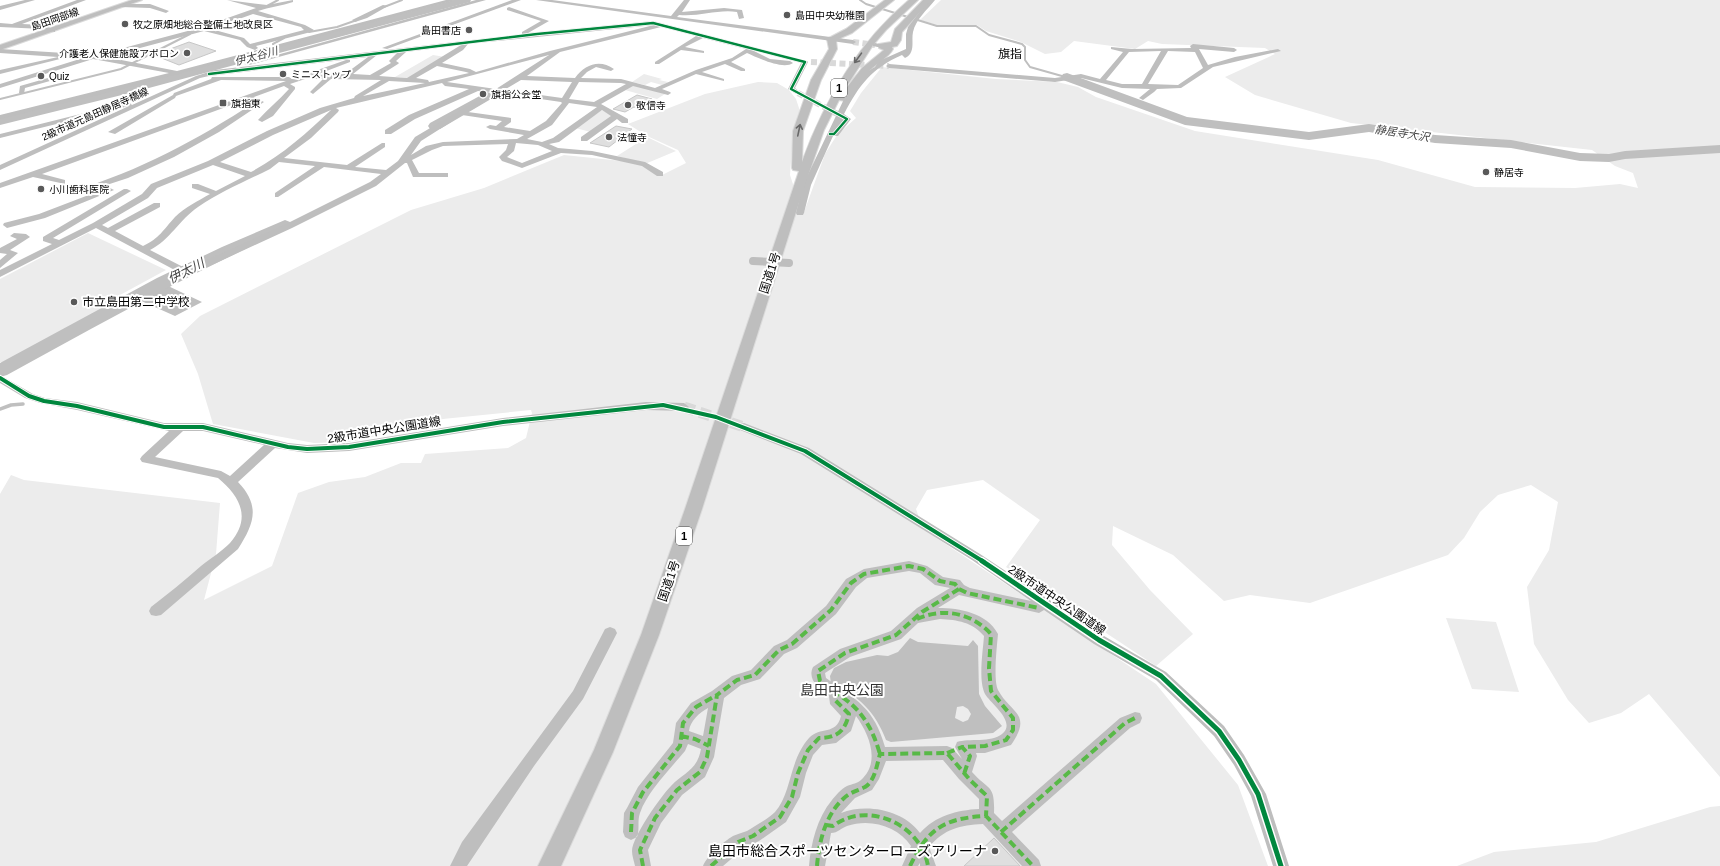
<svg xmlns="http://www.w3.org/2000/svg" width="1720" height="866" viewBox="0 0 1720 866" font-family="Arial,'Noto Sans JP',sans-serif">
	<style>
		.green { fill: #ececec }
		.water { fill: #bfbfbf; fill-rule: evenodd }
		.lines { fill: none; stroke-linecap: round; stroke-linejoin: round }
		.stream-far1 { stroke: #bfbfbf; stroke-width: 2 }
		.stream { stroke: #bfbfbf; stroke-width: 3.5 }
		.river { fill: #bfbfbf; fill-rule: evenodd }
		.building { fill: #dfdfdf; stroke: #c7c7c7 }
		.minor-tunnel-far1 { stroke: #d9d9d9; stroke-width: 6; stroke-dasharray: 6 3.5; stroke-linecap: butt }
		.minor-tunnel { stroke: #d9d9d9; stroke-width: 11; stroke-dasharray: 11 5.5; stroke-linecap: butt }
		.major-casing { stroke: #dbdbdb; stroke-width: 2 }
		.highway-casing { stroke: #dbdbdb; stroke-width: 2 }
		.minor { fill: #bebebe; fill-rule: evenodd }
		.major { fill: #bebebe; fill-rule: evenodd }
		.highway { fill: #bebebe; fill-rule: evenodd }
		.minor-bridge { stroke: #bebebe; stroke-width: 8 }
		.quiet { stroke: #58b947; stroke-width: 4; stroke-dasharray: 8 4; stroke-linecap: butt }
		.cycleway-far2-casing { stroke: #fff; stroke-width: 4 }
		.cycleway-far1-casing { stroke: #fff; stroke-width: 6 }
		.cycleway-casing { stroke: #fff; stroke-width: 8 }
		.cycleway-far2 { stroke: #00873e; stroke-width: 2.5 }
		.cycleway-far1 { stroke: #00873e; stroke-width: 4 }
		.cycleway { stroke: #00873e; stroke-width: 5 }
		.oneway { stroke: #686868 }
		.poi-dot { fill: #595959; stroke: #fff; stroke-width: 1.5 }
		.labels { text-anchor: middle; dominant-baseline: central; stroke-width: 4; stroke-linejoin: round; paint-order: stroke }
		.far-poi-label { font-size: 10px; fill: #000; stroke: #fff; text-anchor: start }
		.far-street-label { font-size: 10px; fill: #000; stroke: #fff }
		.far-water-label { font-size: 11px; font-style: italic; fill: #444; stroke: #fff }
		.shield { fill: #fff; stroke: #4c4c4c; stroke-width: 1 }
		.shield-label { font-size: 11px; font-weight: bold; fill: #000 }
		.far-quarter-label { font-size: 12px; fill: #000; stroke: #fff }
		.street-label { font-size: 12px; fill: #000; stroke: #fff }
		.poi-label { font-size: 12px; fill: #000; stroke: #fff; text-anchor: start }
		.water-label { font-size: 13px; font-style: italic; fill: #444; stroke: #fff }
		.near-park-label { font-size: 14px; fill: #333; stroke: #fff }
		.near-poi-label { font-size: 14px; fill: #000; stroke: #fff; text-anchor: end }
	</style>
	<rect width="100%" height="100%" fill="#fff"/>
	<path class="green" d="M 941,0 L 1720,0 L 1720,777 L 1649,694 L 1621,713 L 1589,723 L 1568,700 L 1534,644 L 1527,587 L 1549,550 L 1558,502 L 1531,485 L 1498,495 L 1480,512 L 1464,538 L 1448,555 L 1310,603 L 1250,595 L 1224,601 L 1173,555 L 1113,526 L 1112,545 L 1150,590 L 1193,634 L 1156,666 L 1006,567 L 1040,520 L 983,480 L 927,490 L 916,509 L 923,529 L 1156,684 L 1238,785 L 1268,866 L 0,866 L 0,494 L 11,475 L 24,480 L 220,503 L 216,554 L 204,600 L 272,566 L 298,493 L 329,482 L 365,477 L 401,463 L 421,463 L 425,454 L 508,448 L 526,438 L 532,413 L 531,410 L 443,419 L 351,442 L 314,443 L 213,424 L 198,374 L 181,334 L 200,316 L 411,210 L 484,188 L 564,155 L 641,163 L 617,156 L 647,137 L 676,151 L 645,164 L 660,176 L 686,163 L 678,150 L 647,136 L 628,124 L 705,94 L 758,82 L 777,83 L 789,90 L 796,99 L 800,111 L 793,135 L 790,175 L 803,215 L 825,154 L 837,135 L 856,118 L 850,111 L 861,93 L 882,67 L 996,79 L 1057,82 L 1078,87 L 1096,97 L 1195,131 L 1378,160 L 1475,187 L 1575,188 L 1620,184 L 1638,188 L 1633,173 L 1615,166 L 1592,150 L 1351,123 L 1255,95 L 1225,77 L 1275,54 L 1265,48 L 1162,44 L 1148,41 L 1135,49 L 1074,41 L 1061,52 L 1045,54 L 1021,42 L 986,31 L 977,25 L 937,25 L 920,20 Z
		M 433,55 L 445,57 L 408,78 L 395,77 Z
		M 644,74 L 662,79 L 659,80 L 668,82 L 662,85 L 651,82 L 645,85 L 632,82 Z
		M 634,85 L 665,94 L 657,99 L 625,90 Z
		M 602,110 L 613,116 L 591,132 L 575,128 Z
		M 88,233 L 166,270 L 109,301 L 115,305 L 7,364 L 0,362 L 0,279 Z
		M 1446,618 L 1496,622 L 1519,692 L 1472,689 Z
		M 1720,806 L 1720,866 L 1457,866 L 1494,852 L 1596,842 L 1710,807 Z"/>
	<path class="water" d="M 166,285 L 202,302 L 175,316 L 139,300 Z
		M 910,638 L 918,642 L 968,646 L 973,640 L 978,646 L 979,694 L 985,706 L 1002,726 L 993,733 L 891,742 L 886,740 C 876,713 858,694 831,684 L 830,676 L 834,668 L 846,662 L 877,655 L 888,656 L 898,652 ZM 963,706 L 968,709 L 971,714 L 968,720 L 963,722 L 955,718 L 957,707 Z"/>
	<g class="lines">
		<path class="stream-far1" d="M 860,0 L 866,4 L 937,26 L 976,26 L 989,35 L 1022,44 L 1025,47 L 1025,60 L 1030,67 L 1069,78
			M 267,6 L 278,0
			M 384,7 L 402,0
			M 309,32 L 337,27 L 357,20
			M 274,51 L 273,44 L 284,38
			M 0,99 L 121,69 L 190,34"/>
		<path class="stream" d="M 0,409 L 11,405 L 23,404"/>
		<path class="river" d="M 454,0 L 471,0 L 470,2 L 134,92 L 0,125 L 0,117 L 127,86 Z
			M 1067,73 L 1187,117 L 1309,132 L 1369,124 L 1435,135 L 1511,140 L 1580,153 L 1609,154 L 1625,151 L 1720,145 L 1720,153 L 1625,159 L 1609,162 L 1580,161 L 1511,148 L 1435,143 L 1369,132 L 1309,140 L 1185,125 L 1063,80 L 1061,77 L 1063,74 Z
			M 487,92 L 491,93 L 493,96 L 491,99 L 440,129 L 430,129 L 428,126 L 430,123 Z
			M 285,220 L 290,222 L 293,225 L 290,228 C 193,272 100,324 7,375 L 0,377 L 0,363 L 157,278 L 222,247 Z"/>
	</g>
	<path class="building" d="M 189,42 L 216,51 L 179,65 L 154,55 Z
		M 637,95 L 652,99 L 638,108 L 634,107 L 625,112 L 613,109 Z
		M 616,126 L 632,129 L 609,147 L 590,143 Z
		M 994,838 L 1020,866 L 964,866 Z"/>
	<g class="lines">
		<path class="minor-tunnel-far1" d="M 853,42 L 875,45
			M 811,62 L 889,66
			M 798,93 L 841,116"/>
		<path class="minor-tunnel" d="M 684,407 L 744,427"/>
		<defs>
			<path id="major" d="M 132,0 L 142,0 L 0,50 L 0,45 Z"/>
			<path id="highway" d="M 885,0 L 894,0 L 852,33 L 836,40 L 837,49 L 821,80 L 803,131 L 802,162 C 825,99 858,43 909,0 L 918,0 L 886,30 L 873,45 L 841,95 L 862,68 L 884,50 L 879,48 L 879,44 L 891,42 L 895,29 L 923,0 L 931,0 L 902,32 L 901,40 L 897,46 L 892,47 L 893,49 C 889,57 877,63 870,70 C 861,80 854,91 846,101 L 839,100 L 824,130 L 802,193 L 702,509 L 659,635 L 613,752 L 561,866 L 538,866 L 594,750 L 641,635 L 685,509 L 799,171 L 793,170 L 792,168 L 793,131 L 811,80 L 829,49 L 827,39 L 846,29 Z"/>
		</defs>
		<use href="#major" class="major-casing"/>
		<use href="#highway" class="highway-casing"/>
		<path class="minor" d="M 25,0 L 35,0 L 0,10 L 0,6 Z
			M 77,0 L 86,0 L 22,24 L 44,25 L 55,30 L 55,32 L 43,29 L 0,27 L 0,23 L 12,24 Z
			M 227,0 L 267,5 L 293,0 L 293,2 C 282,6 269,7 258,11 L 305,25 L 314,30 L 311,32 L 256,46 L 258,48 L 255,50 L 247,47 L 240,40 L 204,31 L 106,57 L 177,71 L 446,0 L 456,0 L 126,88 L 0,119 L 0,115 L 169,73 L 93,59 L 0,88 L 0,84 L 83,58 L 68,57 L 0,74 L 0,70 L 58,57 L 0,53 L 0,49 L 97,55 L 199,28 L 256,8 ZM 253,14 L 301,27 L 304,30 L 250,44 L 244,38 L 211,29 Z
			M 476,0 L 486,0 L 249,65 L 244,64 Z
			M 512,0 L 521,0 L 387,49 L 382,48 Z
			M 536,0 L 552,0 L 671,16 L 684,0 L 690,0 L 682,12 L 724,8 L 742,10 L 744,18 L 739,19 L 737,12 C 718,9 699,17 679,15 L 677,17 L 853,40 L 856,42 L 853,44 Z
			M 929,0 L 935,0 C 927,10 916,19 913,32 C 911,41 916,53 905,58 L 902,55 C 872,68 859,85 844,114 L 851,119 L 838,136 L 833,136 L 811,185 L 804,213 L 803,215 L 797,215 L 796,213 L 803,185 L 845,97 L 863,74 L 875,67 L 879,61 L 906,49 L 906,34 L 908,27 Z
			M 123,4 L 150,4 L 169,11 L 166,13 L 150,8 L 121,7 L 120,6 Z
			M 383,5 L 388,6 L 367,18 L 355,22 L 352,20 Z
			M 509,7 L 549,21 L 528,33 L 653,21 L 807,61 L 808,62 L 795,88 L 801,93 L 796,94 L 788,89 L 801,63 L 752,50 L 770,59 L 790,61 L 793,63 C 783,70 758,58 747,53 L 731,62 L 745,69 L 745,71 L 741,71 L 725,64 L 702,72 L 724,79 L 724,81 L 696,74 L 662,89 L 670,92 L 671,93 L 668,95 L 633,86 L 601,104 L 628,119 L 628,123 L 622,123 L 617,119 L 587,141 L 581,141 L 581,137 L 611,116 L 602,110 L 559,142 L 549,144 L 558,148 L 592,151 L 645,162 L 663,172 L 663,176 L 657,176 L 642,166 L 592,155 L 561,153 L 522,168 L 502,161 L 499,157 L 506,150 L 508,144 L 443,146 L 432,150 L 412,160 L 419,173 L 448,173 L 448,177 L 413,177 L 407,163 L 405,163 L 376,186 L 292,228 L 190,275 L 184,275 L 96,228 L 0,277 L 0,270 L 52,244 L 43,241 L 43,237 L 124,189 L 127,189 L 131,191 L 53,238 L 59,240 L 93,223 L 142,194 L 151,184 L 208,161 L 267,131 L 320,108 L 354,98 L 355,96 L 381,80 L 331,79 L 313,94 L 310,92 L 323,79 L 314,79 L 311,77 L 290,84 L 295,87 L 295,89 L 273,116 L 262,122 L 258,120 C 268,109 279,100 289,89 L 284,86 L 254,97 L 264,102 L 219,132 L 174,157 L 128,178 L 76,195 L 73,195 L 73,191 C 139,171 197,140 255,102 L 248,99 L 42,174 L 65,180 L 65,184 L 33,177 L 0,188 L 0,183 L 286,81 L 221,80 L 176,96 L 175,98 L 115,134 L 108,132 L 173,95 L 174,93 L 211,79 L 212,77 L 289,77 L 292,79 L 346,60 L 350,60 L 350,62 L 316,75 L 345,74 L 368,57 L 209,76 L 200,78 L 0,170 L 0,165 L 129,106 L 0,138 L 0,134 L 129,102 L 132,105 L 196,76 L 215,70 L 522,34 L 522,32 L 541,21 L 507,10 L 507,8 ZM 654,25 L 550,51 L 476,72 L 470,69 L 442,63 L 463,50 L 468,44 ZM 661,27 L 696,36 L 655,62 L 655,64 L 659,64 L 681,50 L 704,53 L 704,51 L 685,47 L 703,38 L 746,49 L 732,58 L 696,70 L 655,88 L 621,79 L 581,78 L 587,72 L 596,67 L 611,71 L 614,69 C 600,59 585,64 575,78 L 527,76 L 560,52 ZM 461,45 L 407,78 L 379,76 L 398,64 L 399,63 L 396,61 L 406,52 ZM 397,53 L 389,61 L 391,63 L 370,75 L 353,74 L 377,55 ZM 549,55 L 496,89 L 447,82 ZM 437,66 L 466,72 L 469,73 L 429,82 L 428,80 L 416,78 ZM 521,80 L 572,82 L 562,98 L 504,90 ZM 389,81 L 425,83 L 363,96 ZM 579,82 L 621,83 L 626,84 L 594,102 L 569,99 ZM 442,83 L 445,86 L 469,89 L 409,115 L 385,130 L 385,134 L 391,134 L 415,119 L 478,91 L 491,92 L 415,137 L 398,161 L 386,170 L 355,167 L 385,147 L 385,143 L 382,143 L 347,165 L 284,158 L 311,138 L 338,112 L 339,110 L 336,108 ZM 499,93 L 561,102 L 562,103 L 546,121 L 530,131 L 504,127 L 511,122 L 511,118 L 468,112 ZM 569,103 L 597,107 L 553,138 L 542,142 L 527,139 L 552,125 ZM 331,110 C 307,133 281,156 251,172 L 220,162 L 273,135 ZM 462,115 L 502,121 L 496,126 L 490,125 L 486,127 L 490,129 L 524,135 L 517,139 L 443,142 L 426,146 L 411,155 L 421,141 ZM 516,143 L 538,145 L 552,151 L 522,163 L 507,157 L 514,151 ZM 279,162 L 315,166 L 275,193 L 275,197 L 278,197 L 324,167 L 381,174 L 370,182 L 286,224 L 187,269 L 150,250 C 170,240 179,220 198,207 C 220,192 246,181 270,169 ZM 213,165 L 245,176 L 216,191 L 198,184 L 192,184 L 192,188 L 210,194 C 198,201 185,207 175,217 C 163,230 160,238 143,246 L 115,231 L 160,207 L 160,203 L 154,203 L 108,228 L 102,225 L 148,198 L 157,188 Z
			M 875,43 L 884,45 L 885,46 L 882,48 L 873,46 L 873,44 Z
			M 1193,44 L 1234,48 L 1237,50 L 1234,52 L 1199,49 L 1208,65 L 1235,57 L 1278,49 L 1281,51 L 1213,67 L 1181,88 L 1157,89 L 1154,92 L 1143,100 L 1139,98 L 1150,89 L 1122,88 L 1081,78 L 1055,82 L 889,68 L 886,66 L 889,64 L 1055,78 L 1081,74 L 1100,79 L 1123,52 L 1111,49 L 1111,47 L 1132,49 L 1191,48 L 1190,46 ZM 1161,51 L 1142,84 L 1122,84 L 1106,80 L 1129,52 ZM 1168,51 L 1195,52 L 1203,68 L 1178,85 L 1148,84 Z
			M 55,76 L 57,77 L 57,79 L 25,88 L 24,94 L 19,93 L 20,86 Z
			M 107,188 L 110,188 L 114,190 L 45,218 L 7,228 L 3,225 L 4,223 L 39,214 Z
			M 14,233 L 26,234 L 30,237 L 10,250 L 18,253 L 0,268 L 0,260 L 7,254 L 0,253 L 0,248 L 17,239 L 10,236 Z
			M 0,375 L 33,394 L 45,398 L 77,402 L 164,423 L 203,423 L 288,443 L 307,445 L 349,443 L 503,418 L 646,402 L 684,403 L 689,407 L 684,411 L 646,410 L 503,426 L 349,451 L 307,453 L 275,448 L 238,482 C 261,506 254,524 238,549 L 161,615 L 156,616 L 151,615 L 149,611 L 151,607 C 168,594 185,580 201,566 C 210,559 222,551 230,543 C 252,518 240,496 218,478 L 142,462 L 140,459 L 142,456 L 169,431 L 77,410 L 40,403 L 25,398 L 0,383 ZM 183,431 L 203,431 L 264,445 L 230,476 L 221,471 L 155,457 Z
			M 744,423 L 809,448 L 980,554 L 1104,636 L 1166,672 L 1224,726 L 1244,755 L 1266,794 L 1289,866 L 1273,866 L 1251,796 L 1234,765 L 1214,736 L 1156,680 L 1094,644 L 1044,610 L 1039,613 L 959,595 L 938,608 C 960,608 987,613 998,634 C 997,646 993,679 998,690 C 1011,714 1033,713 1011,745 L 985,753 L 976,753 L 977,756 L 972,772 C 989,791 995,784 994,813 L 1002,821 L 1120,718 L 1135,712 L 1140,713 L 1142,718 L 1140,723 L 1130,728 L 1012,832 L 1039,860 L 1041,866 L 1022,866 L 983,824 C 960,825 944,829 929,847 L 936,866 L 920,866 L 920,863 L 918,866 L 902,866 L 911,846 C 898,826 870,818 847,826 C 841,828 838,833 831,833 L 825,866 L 809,866 C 811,843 817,818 832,800 C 836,795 841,789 847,786 C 852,784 858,783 861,780 C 881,762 869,734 856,716 L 851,731 L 836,743 L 822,745 L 813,755 L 806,773 L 800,797 L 786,822 L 759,841 L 744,848 L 723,866 L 703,866 C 707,856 723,842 733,836 C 737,834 742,833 747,831 C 755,826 768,819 775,812 C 792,793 789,760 809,738 C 820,726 836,736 841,716 L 830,704 L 829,696 C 819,688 807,680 813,667 L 840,649 L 891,631 L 917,608 L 950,588 L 935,585 L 920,573 L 909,571 L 867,578 L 856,587 L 836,614 L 797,648 L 784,654 L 760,679 L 741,685 L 724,698 L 714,757 L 705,777 L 682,795 L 661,823 L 648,850 L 651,866 L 635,866 C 634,861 632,856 632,851 C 632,837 661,796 671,786 C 684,772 697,771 701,749 L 688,744 L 685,751 C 671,768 647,792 640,813 C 637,821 640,829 637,837 L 631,840 L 625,837 L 623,832 L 624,813 L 627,808 L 638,787 L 673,743 L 676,723 L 691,703 L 712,691 L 732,676 L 751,670 L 774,646 L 787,640 L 826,606 L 846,579 L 864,569 L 909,561 L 927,566 L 943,577 L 960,580 L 964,585 L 970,588 L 1031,601 L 972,560 L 801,454 L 740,430 L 739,427 L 740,424 ZM 940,619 C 958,620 972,622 984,636 C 983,651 978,680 985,694 C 991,704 1017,722 1002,734 C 991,743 969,738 957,742 L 955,747 L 962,759 L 952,748 L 947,746 L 885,747 C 874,708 857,700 826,678 L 825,673 L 850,657 L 901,639 L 918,623 ZM 708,708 L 703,736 L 689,731 C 690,721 699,713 708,708 ZM 943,760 L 959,779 L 979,799 L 979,809 C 957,810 935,816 920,833 C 903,810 867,803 841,813 L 855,798 L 872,790 L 879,779 L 886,761 Z
			M 610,627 L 615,629 L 617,633 L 583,699 L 534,766 L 467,866 L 450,866 L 462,842 L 573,691 L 605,629 Z"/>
		<use href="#major" class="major"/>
		<use href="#highway" class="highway"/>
		<path class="minor-bridge" d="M 753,261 L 789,263"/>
		<path class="quiet" d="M 959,589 L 967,593 L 1039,608
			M 917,619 C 943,607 972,613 991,634 L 989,668 L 991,691 L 1013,718 L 1013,730 L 1006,740 L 985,746 L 962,747 L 970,756 L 964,774
			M 681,736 L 695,739 L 709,746
			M 947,753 L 962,747
			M 826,825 L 833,826 C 867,800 921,824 928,866
			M 631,832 L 632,813 L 643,792 L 680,746 L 683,723 L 696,707 L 717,695
			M 1001,832 L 1125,723 L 1135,718
			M 643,866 L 640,850 L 655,818 L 677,790 L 700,772 L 707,757 L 717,695 L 737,680 L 755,675 L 779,650 L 792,644 L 831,610 L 851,583 L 864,574 L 909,566 L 923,569 L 940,581 L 955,584 L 959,589 L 922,612 L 896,635 L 845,653 L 818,671 L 820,681 L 836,693
			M 711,866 L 738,842 L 753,836 L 780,817 L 792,797 L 798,773 L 808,750 L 819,738 C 837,738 845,731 849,714 L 835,700 L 836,693 C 861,708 872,727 880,754
			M 817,866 C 819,842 825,816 843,799 C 850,792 857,791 865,787 C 875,781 877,764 880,754 L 947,753 L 970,780 L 987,796 L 986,816
			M 910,866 C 928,828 945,818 986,816 L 1033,866"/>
		<defs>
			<path id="cycleway-far2" d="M 209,74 L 537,34 L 653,23 L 805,62 L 791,89 L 847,119 L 834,134 L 830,134"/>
			<path id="cycleway-far1" d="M 0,378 L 29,396 L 44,401 L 77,406 L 164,427 L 203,427 L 288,447 L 307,449 L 349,447 L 503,422 L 663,405 L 716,417 L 805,451 L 984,562"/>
			<path id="cycleway" d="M 982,561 L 1099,640 L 1161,676 L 1219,731 L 1239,760 L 1258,794 L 1281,866"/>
		</defs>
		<use href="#cycleway-far2" class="cycleway-far2-casing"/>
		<use href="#cycleway-far1" class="cycleway-far1-casing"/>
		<use href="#cycleway" class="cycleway-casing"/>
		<use href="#cycleway-far2" class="cycleway-far2"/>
		<use href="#cycleway-far1" class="cycleway-far1"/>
		<use href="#cycleway" class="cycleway"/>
	</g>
	<defs><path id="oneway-shaft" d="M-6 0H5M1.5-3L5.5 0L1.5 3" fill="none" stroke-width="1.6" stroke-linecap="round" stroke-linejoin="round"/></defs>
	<g class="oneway">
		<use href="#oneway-shaft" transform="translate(858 58) rotate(126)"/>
		<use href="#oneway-shaft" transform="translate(799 130) rotate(-78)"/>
	</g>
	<g class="poi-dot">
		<circle cx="787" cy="15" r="4"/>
		<circle cx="125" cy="24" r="4"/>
		<circle cx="469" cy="30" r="4"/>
		<circle cx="187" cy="53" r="4"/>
		<circle cx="283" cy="74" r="4"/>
		<circle cx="41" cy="76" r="4"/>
		<circle cx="483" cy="94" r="4"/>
		<rect x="219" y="99" width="8" height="8" rx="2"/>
		<circle cx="628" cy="105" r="4"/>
		<circle cx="609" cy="137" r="4"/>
		<circle cx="1486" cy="172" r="4"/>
		<circle cx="41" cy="189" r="4"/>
		<circle cx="74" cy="302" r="4"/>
		<circle cx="995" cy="851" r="4"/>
	</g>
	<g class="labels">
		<g class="far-poi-label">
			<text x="795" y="15">島田中央幼稚園</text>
			<text x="133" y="24">牧之原畑地総合整備土地改良区</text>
			<text x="461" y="30" text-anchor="end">島田書店</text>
			<text x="179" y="53" text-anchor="end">介護老人保健施設アポロン</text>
			<text x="291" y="74">ミニストップ</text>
			<text x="49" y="76">Quiz</text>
			<text x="491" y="94">旗指公会堂</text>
			<text x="231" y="103">旗指東</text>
			<text x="636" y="105">敬信寺</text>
			<text x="617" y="137">法憧寺</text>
			<text x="1494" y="172">静居寺</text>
			<text x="49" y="189">小川歯科医院</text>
		</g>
		<g class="far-street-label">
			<text transform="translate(55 19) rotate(-19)">島田岡部線</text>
			<text transform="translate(95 114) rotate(-24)">2級市道元島田静居寺橋線</text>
		</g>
		<g class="far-water-label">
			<text transform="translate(256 56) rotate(-15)">伊太谷川</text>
			<text transform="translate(1402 133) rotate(9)">静居寺大沢</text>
		</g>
		<g class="shield">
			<rect x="831" y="79" width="16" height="18" rx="3"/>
			<rect x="676" y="527" width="16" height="18" rx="3"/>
		</g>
		<g class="shield-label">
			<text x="839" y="88">1</text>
			<text x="684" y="536">1</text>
		</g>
		<g class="far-quarter-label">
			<text x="1010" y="54">旗指</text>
		</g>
		<g class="street-label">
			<text transform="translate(770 273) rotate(-72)">国道1号</text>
			<text transform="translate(384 430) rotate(-9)">2級市道中央公園道線</text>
			<text transform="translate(669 581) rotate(-71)">国道1号</text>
			<text transform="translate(1057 600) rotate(34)">2級市道中央公園道線</text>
		</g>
		<g class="poi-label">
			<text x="82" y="302">市立島田第二中学校</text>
		</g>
		<g class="water-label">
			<text transform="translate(186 271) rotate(-27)">伊太川</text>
		</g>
		<g class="near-park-label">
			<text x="842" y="690">島田中央公園</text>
		</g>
		<g class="near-poi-label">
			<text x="987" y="851">島田市総合スポーツセンターローズアリーナ</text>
		</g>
	</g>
</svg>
